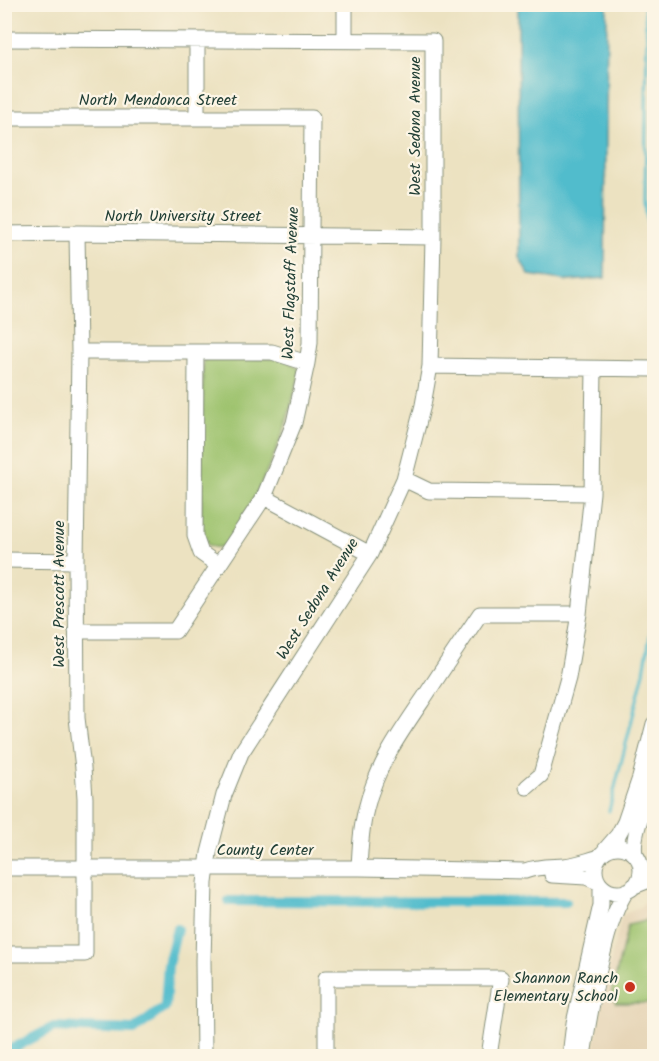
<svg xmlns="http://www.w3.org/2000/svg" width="659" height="1061" viewBox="0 0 659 1061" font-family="Kalam,sans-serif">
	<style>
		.built { fill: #e6d5b7 }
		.green { fill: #9ec36e; stroke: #5e8051; stroke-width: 1.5 }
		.water { fill: #51bccc; stroke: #387c80; stroke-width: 1.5 }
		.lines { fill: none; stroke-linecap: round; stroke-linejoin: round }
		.stream { stroke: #51bccc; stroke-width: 3 }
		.canal { stroke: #51bccc; stroke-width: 10 }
		.minor-casing { stroke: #86907a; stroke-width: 17 }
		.minor { stroke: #fff; stroke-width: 15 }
		.poi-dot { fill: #c8321e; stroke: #fcf5e5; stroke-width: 2 }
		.labels { text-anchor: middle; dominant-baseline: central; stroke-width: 4.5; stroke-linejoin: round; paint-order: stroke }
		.street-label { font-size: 16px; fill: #1f3d34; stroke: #fcf5e5 }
		.poi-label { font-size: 16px; fill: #1f3d34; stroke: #fcf5e5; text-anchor: end }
	</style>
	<rect width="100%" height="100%" fill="#fcf5e5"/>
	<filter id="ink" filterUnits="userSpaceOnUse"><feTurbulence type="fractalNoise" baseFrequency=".0167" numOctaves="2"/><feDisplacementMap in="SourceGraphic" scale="12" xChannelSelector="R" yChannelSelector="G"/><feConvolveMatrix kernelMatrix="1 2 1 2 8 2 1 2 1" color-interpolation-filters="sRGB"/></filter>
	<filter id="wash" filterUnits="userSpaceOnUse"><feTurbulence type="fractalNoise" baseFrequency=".008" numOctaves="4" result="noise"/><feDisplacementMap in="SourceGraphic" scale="24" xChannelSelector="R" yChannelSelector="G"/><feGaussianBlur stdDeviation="1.35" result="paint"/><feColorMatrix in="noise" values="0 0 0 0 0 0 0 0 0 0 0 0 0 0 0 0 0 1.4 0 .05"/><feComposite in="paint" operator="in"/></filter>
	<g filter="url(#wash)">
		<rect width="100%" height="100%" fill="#ece2c1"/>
		<path class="built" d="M 654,893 L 654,1056 L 593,1056 L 609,968 L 622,915 L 640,907 Z"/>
		<path class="green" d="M 210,356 L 285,359 L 298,368 L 300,372 C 295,391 290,411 284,430 C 274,458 261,485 247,511 C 242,520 235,536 228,543 C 219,551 206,547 201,537 L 203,360 Z
			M 654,914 L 654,1003 L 616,1003 L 611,995 L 628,925 L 645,921 Z"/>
		<path class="water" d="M 517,5 L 607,5 L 605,278 L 569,281 L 529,275 L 519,257 L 518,5 Z"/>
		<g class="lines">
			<path class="stream" d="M 644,4 L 647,37 L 645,202 L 654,279
				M 609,811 L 644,672 L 654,612"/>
			<path class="canal" d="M 229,901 L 566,902
				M 4,1053 L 54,1027 L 134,1030 L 165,1007 L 168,964 L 177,929"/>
		</g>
	</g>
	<g filter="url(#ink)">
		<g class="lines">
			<defs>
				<path id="minor" d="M 345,4 L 345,41
					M 4,39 L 433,41 L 433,237 L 430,366 L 423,405 L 404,479 L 370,554 L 241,753 L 224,795 L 209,853 L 205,883 L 203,961 L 204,1056
					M 197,40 L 197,118
					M 4,118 L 312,118 L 310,343 L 307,363 L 294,423 L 264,497 L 175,631 L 76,631
					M 4,234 L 77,233 L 433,237
					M 79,352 L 272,352 L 307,363
					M 196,352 L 195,536 L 201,553 L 218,565
					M 430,366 L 654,369
					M 404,479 L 429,491 L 592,493
					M 264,497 L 370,554
					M 4,560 L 76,561
					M 527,787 L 541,775 L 568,678 L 579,614 L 592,493 L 594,369
					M595 870a23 23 0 1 1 46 0a23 23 0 1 1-46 0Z
					M 605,850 L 618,835 L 625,822 L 640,778 L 654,724
					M 635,854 C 631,834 648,800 654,779
					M 4,868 L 359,868 L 525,871 C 538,866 551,867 564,866 C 576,865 586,861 597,858
					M 359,868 C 360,848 361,828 366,809 C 376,767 400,733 424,698 C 442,670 461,642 480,614 L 579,614
					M 552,875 L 586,877 L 598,882
					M 634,886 L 654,878
					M 4,954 L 85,954 L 85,798 L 83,768 L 77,718 L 76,561 L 79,352 L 77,233
					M 326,1056 L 326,978 L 501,978 L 489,1056
					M 570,1056 L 574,1023 L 601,905 L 601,886
					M 583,1056 C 587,1029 592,1002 598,974 C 605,944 610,918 626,891"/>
			</defs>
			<use href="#minor" class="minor-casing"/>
			<use href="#minor" class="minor"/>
		</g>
	</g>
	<circle class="poi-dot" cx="630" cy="987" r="6"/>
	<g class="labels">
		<g class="street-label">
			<text x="158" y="100">North Mendonca Street</text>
			<text transform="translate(415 126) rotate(-90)">West Sedona Avenue</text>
			<text x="183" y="216">North University Street</text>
			<text transform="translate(291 283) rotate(-88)">West Flagstaff Avenue</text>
			<text transform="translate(59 594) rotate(-90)">West Prescott Avenue</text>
			<text transform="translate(318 599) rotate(-58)">West Sedona Avenue</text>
			<text x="265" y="850">County Center</text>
		</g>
		<g class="poi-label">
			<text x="618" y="978">Shannon Ranch<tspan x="618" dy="18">Elementary School</tspan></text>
		</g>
	</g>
	<rect width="659" height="1061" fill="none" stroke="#fcf5e5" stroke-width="24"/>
</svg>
